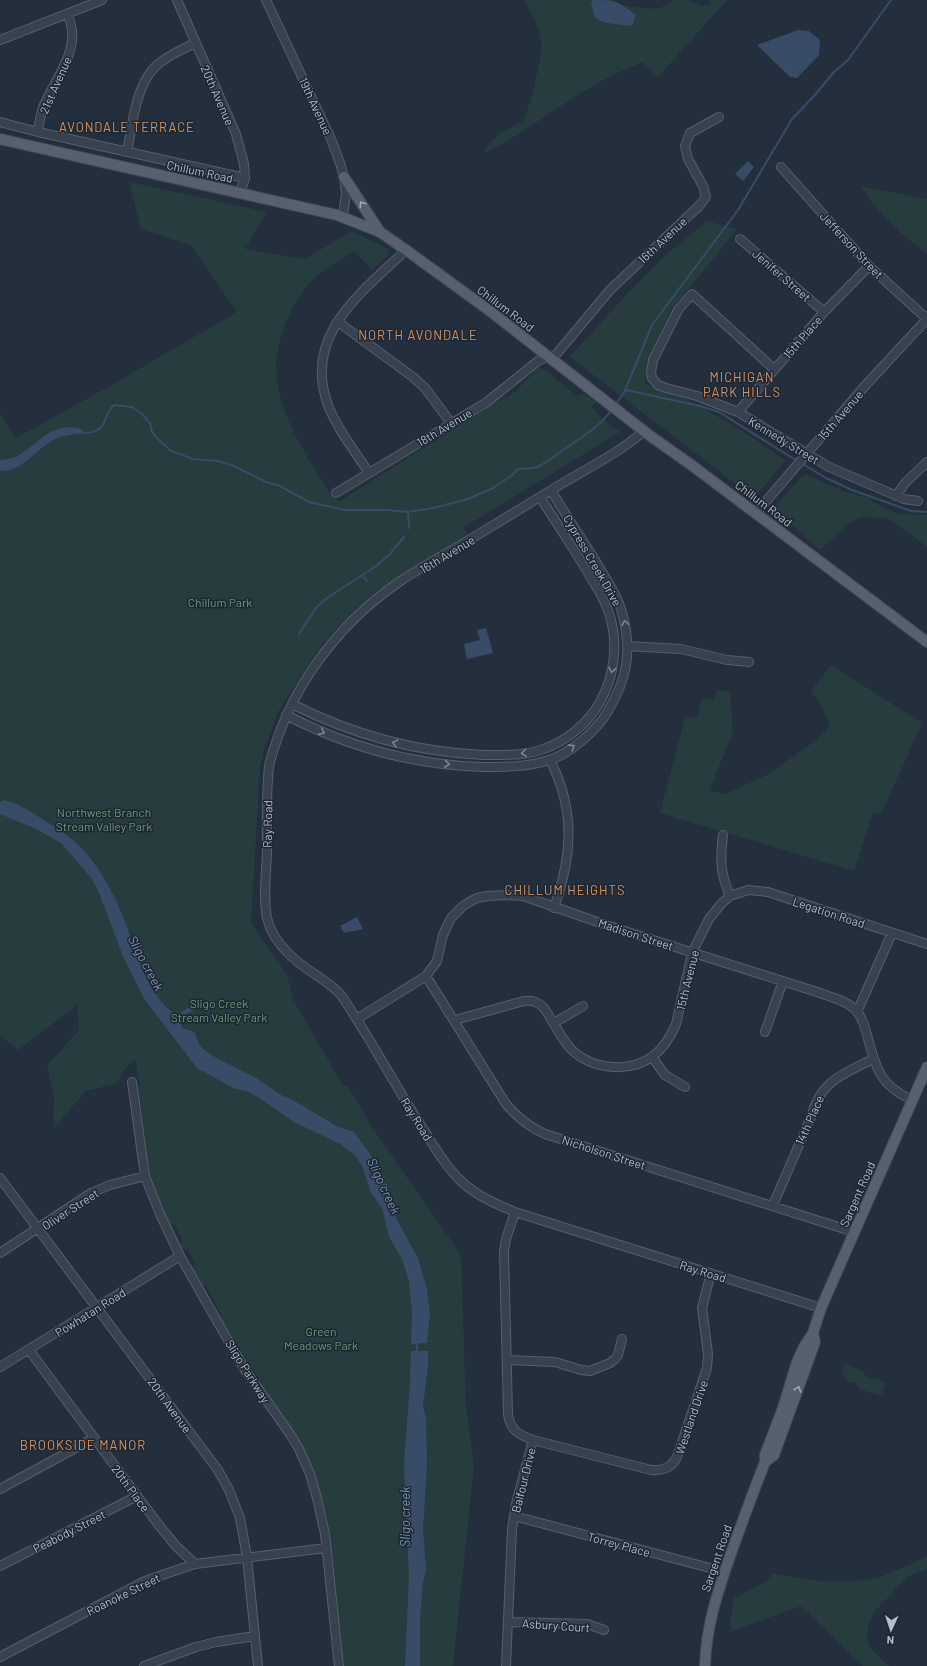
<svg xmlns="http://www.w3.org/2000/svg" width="927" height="1666" viewBox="0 0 927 1666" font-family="Barlow,sans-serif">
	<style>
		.green { fill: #263c3f }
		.water { fill: #394c67 }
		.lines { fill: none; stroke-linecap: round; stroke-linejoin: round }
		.stream { stroke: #394c67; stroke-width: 2 }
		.minor-casing { stroke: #565f6c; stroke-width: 10 }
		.major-casing { stroke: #414a57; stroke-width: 12 }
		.minor { stroke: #38414e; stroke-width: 8 }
		.major { stroke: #56606e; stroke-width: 10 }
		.oneway { stroke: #a1aab7 }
		.oneway2 { stroke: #7c8592 }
		.labels { text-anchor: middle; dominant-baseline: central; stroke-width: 3; stroke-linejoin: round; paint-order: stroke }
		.street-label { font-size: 12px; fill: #b4bcc9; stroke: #1d2633 }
		.park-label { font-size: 12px; fill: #6b9a76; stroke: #1d2633 }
		.neighbourhood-label { font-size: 13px; letter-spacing: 1px; fill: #d59563; stroke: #1d2633 }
		.water-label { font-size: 13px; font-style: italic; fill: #7c92b1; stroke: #1d2633 }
	</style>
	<rect width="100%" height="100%" fill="#242f3e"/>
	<path class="green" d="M 523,0 L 613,0 L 623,6 L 658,9 L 675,0 L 688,0 L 702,6 L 711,5 L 710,0 L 727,0 L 658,77 L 643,62 C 632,67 620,71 609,77 C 566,99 529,131 485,153 L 484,149 L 499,134 L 524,120 C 530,107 544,51 541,39 C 538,25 531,12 523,0 Z
		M 129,182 L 267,212 L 245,249 L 305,259 L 351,231 L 388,249 L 389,254 L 372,270 L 354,251 C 341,260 327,267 316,277 C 303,288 294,304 287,320 C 257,389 298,440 332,497 L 340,501 L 488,407 L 515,392 L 537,369 L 544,369 L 577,396 L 582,393 L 597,402 L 590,408 L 594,409 L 601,418 L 620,432 L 464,527 L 468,534 L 378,590 L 352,613 L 332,633 L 314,656 L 278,712 L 264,750 L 260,767 L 251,923 L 288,976 L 292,998 L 344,1087 L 347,1085 L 374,1130 L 461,1255 L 466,1408 L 474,1465 L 453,1666 L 344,1666 L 329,1532 L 327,1516 L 311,1466 L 259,1386 L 262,1383 L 245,1359 L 242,1360 L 236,1352 L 240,1350 L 225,1323 L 222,1325 L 219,1320 L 223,1318 L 206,1285 L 201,1287 L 192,1268 L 195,1264 L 188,1249 L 181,1248 L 178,1244 L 183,1242 L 175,1224 L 169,1226 L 152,1184 L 149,1169 L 138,1086 L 140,1085 L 135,1058 L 123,1071 L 118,1083 L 86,1091 L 53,1129 L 54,1096 L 47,1066 L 79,1030 L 77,1005 L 18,1050 L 0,1036 L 0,413 L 16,438 L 108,387 L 237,312 L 191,245 L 141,229 Z
		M 861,186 L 927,199 L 927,254 L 899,231 L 874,206 Z
		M 707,221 L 737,229 L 706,268 L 672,308 L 648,359 L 645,383 L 677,394 L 731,424 L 786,460 L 754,498 L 570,357 L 625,296 L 669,252 Z
		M 806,475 L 846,492 L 866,497 L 876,504 L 899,514 L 927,515 L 927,547 L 908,532 L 886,518 L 860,517 L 846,526 L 821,549 L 818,548 L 773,509 L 800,478 Z
		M 831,665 L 922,723 L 881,814 L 873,812 L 854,871 L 660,813 L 685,717 L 697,718 L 702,698 L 714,700 L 717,690 L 730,692 L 733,732 L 709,791 L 725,794 L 765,776 L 814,742 L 830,726 L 820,703 L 811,691 Z
		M 846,1363 L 863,1372 L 868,1378 L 877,1379 L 885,1383 L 881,1396 L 860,1389 L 855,1382 L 849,1383 L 841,1371 Z
		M 927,1556 L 927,1569 L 908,1576 L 874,1612 L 868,1627 L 867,1638 L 871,1649 L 889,1666 L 863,1666 L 801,1606 L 732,1631 L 730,1621 L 734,1598 L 767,1581 L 773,1573 C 809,1581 843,1586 879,1577 C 895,1572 912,1563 927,1556 Z"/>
	<path class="water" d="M 593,0 C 617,0 618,2 636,15 L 632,26 L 606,23 L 595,18 L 591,3 Z
		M 798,30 L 809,31 L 820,40 L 819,55 L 797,78 L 790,77 L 757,45 Z
		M 748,161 L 754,167 L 743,181 L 735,174 Z
		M 68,427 L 79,428 L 86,433 C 74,434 61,435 50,442 C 33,453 22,471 0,471 L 0,460 C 23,460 34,440 53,431 C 57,429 63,428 68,427 Z
		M 486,628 L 493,653 L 467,659 L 464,644 L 480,640 L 477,630 Z
		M 4,800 C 21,804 36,815 50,824 C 58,829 66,834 73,840 C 98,862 116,896 127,927 C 138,959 147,992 175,1015 L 180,1013 L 197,1002 L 214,1000 L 214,1006 L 201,1006 L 177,1019 L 183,1028 L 194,1032 L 200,1046 L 211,1055 L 258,1079 L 281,1095 L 293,1100 L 338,1127 L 354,1132 L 370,1154 L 384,1183 L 388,1185 L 392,1211 L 418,1258 L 427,1289 L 430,1314 L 427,1343 L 411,1344 L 412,1314 L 409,1281 L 402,1259 L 389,1237 L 382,1208 L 371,1193 L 363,1168 L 356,1156 L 340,1144 L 294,1122 L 258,1097 L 247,1091 L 235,1089 L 197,1068 L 145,1000 L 122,954 L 99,893 L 92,879 L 61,843 L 36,829 L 0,814 L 0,802 Z
		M 357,917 L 363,929 L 344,933 L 340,926 Z
		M 411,1351 L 428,1351 L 428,1367 L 423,1406 L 426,1419 L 427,1465 L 423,1529 L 426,1570 L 423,1582 L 420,1618 L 420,1666 L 405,1666 L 409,1576 L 404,1465 L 410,1382 Z"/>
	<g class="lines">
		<path class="stream" d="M 626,390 L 700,406 L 719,412 L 797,461
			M 615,405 L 624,393 L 652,325 L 738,210 L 792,119 L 815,95 L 833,73 L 848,60 L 891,0
			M 85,433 C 110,431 101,417 114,405 L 132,407 L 141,413 L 150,423 L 152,432 L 157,438 L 171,451 L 193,459 L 218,461 L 234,466 L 266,482 L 280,486 L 309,502 L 345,510 L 387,510 L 408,512 L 433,508 L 468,499 L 493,488 L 511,476 L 518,469 C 524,468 531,469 537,467 C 548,463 556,454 566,448 C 583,436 599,427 612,410
			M 801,463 L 826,478 L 852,490 L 911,511 L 927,512
			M 408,512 L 409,528
			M 363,576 L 367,581
			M 299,634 L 316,608 L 327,598 L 376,566 L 389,555 L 404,537
			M 417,1353 L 417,1342"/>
		<defs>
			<path id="minor" d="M 177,0 L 236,134 L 244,164 L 245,178 L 240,193
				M 266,0 L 331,139 L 340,163 L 344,177 L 346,193 L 343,217
				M 0,40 L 102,0
				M 0,122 L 38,132 L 245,178
				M 38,132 C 39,123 41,113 44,105 C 56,77 84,46 67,14
				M 127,152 C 132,126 136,83 157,65 C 168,55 182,50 195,43
				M 781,167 L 869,266 L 927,319
				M 740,239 L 824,312
				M 338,322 L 413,377 L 425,388 L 451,423
				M 774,369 L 692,294 L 678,310 L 653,360 L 651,373 L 652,378 L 658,385 L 666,388 L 697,396 L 738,412 L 829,467 L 904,499 L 918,501
				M 738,412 L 824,312 L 869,266
				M 644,431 C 620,452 590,467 563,483 C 533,501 504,519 474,537 C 449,552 423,566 399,582 C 335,626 288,691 269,766 C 266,795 267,825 267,854 C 266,875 263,898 267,918 C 270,931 278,943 287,952 C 303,970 326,978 341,995 C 371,1039 395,1086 424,1130 C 435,1148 446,1167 462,1182 C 477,1196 496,1204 515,1212 L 821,1308
				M 369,473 C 355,451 337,429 328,405 C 302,335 362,292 406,250
				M 336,493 L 487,402 L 538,361 L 549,356 L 554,357 L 610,290 L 699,206 L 706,197 L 703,186 L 688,159 L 685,146 L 690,133 L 719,117
				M 896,496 L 905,483 L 927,462
				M 756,513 L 863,388 L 927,319
				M 627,646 L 681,649 L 727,660 L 749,662
				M 292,704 C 353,735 414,752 483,755 C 504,755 527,756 546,748 C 568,740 589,722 600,702 C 614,677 618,647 611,620 C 607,604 599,591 590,576 C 574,549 557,524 540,497
				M 286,715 C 348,747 414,765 483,767 C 505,767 528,767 549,760 C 570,754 597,730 608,711 C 627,679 632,652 623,616 C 619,599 611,587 602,572 C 586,544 567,518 551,490
				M 550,760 C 576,811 572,856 554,908
				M 723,835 C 720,861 720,872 730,896
				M 426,976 L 506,1104 C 517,1117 529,1127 545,1134 L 854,1232
				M 857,1012 L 892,933
				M 357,1019 L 426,976 L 437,961 L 443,935 L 451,918 L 463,906 L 471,901 L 477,898 L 488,896 L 507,895 L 523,896 L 609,926 L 814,991 C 828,996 845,1000 856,1010 C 862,1017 865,1027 867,1035 C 876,1068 879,1085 912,1100
				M 455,1020 L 524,1001 C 533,1000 538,1002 544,1008 C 553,1021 560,1037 571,1049 C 591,1069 629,1074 653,1056 C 664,1048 671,1036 676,1024 L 692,953 L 709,919 L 722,903 L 730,896 L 748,890 L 768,892 L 927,944
				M 554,1023 L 583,1006
				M 765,1032 L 783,981
				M 652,1057 L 665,1075 L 685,1087
				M 132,1082 L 145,1176 L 160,1214 L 180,1256 L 245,1370 L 290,1434 L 299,1449 L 310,1474 L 317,1498 L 325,1534 L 339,1666
				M 0,1178 L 218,1470 L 229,1490 L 240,1518 L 247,1557 L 258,1666
				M 773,1205 L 811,1117 C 820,1081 843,1074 873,1059
				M 515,1212 L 506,1239 L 504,1251 L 508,1414 C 510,1430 519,1435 533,1440 L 651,1470 C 663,1471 672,1468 677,1457 L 707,1368 L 708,1354 L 702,1308 L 711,1273
				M 0,1253 L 91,1193 L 110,1185 L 145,1176
				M 29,1350 L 158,1524 L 176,1546 L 195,1564
				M 508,1360 L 555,1362 L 581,1370 L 590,1371 L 610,1363 L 615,1359 L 618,1355 L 622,1339
				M 0,1367 L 180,1256
				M 0,1489 L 94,1438
				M 514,1516 L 725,1572
				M 0,1566 L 137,1496
				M 508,1622 L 587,1624 L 604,1630
				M 0,1657 L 145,1581 L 171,1572 L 195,1564 L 326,1548
				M 144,1666 L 196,1647 L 216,1642 L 255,1636
				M 506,1666 L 512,1529 L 516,1504 L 533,1440"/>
			<path id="major" d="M 0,139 L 337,215 L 380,232 L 406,250 L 490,311 L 649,435 L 690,464 L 927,642
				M 344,177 L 380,232
				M 765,1462 L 774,1455 L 815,1342 L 813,1333
				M 705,1666 C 706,1629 716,1597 728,1562 C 740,1528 752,1495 765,1462 L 765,1455 L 783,1408 L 797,1362 L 805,1345 L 813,1333 L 821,1308 L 927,1067"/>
		</defs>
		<use href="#minor" class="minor-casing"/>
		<use href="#major" class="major-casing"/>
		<use href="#minor" class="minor"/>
		<use href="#major" class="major"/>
	</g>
	<defs><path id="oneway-chevron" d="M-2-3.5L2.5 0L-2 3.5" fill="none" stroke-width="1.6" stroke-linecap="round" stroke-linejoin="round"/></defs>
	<g class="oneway">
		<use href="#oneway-chevron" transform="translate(362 204) rotate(-124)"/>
		<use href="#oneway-chevron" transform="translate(798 1389) rotate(-71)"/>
	</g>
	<g class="oneway2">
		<use href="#oneway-chevron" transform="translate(625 623) rotate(-101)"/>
		<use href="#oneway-chevron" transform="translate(612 670) rotate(101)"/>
		<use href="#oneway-chevron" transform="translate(322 732) rotate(24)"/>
		<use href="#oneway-chevron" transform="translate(395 743) rotate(-166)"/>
		<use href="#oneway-chevron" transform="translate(572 747) rotate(-33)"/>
		<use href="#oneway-chevron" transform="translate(524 753) rotate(175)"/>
		<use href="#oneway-chevron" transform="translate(447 764) rotate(6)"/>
	</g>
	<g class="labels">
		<g class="street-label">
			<text transform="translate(55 85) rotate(-66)">21st Avenue</text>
			<text transform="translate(218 95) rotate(66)">20th Avenue</text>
			<text transform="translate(316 106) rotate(65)">19th Avenue</text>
			<text transform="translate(200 171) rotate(12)">Chillum Road</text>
			<text transform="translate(662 240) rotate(-43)">16th Avenue</text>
			<text transform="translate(852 245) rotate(47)">Jefferson Street</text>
			<text transform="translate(782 275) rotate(41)">Jenifer Street</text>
			<text transform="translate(506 308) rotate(37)">Chillum Road</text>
			<text transform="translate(802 337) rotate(-49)">15th Place</text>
			<text transform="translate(840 415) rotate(-49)">15th Avenue</text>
			<text transform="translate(444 427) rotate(-31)">18th Avenue</text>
			<text transform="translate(784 440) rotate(31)">Kennedy Street</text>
			<text transform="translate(764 503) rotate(37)">Chillum Road</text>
			<text transform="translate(447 554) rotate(-31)">16th Avenue</text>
			<text transform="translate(593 560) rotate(60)">Cypress Creek Drive</text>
			<text transform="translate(267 824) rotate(-89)">Ray Road</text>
			<text transform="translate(829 912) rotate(18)">Legation Road</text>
			<text transform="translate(636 934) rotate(18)">Madison Street</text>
			<text transform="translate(687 980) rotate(-76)">15th Avenue</text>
			<text transform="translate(417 1119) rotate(58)">Ray Road</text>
			<text transform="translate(809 1120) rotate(-66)">14th Place</text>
			<text transform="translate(604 1152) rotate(18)">Nicholson Street</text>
			<text transform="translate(857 1194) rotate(-66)">Sargent Road</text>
			<text transform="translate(70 1209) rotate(-33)">Oliver Street</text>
			<text transform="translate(703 1271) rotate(17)">Ray Road</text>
			<text transform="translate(90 1312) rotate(-32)">Powhatan Road</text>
			<text transform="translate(248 1371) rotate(58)">Sligo Parkway</text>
			<text transform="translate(170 1405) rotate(54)">20th Avenue</text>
			<text transform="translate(691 1417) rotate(-71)">Westland Drive</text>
			<text transform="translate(523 1480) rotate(-76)">Balfour Drive</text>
			<text transform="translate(131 1488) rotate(54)">20th Place</text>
			<text transform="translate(69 1531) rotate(-27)">Peabody Street</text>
			<text transform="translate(619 1544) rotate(15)">Torrey Place</text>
			<text transform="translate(716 1558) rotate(-71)">Sargent Road</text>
			<text transform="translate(123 1594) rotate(-26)">Roanoke Street</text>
			<text transform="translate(556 1625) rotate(4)">Asbury Court</text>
		</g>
		<g class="park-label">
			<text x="220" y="602">Chillum Park</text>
			<text x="104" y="812">Northwest Branch<tspan x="104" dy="14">Stream Valley Park</tspan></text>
			<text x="219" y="1003">Sligo Creek<tspan x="219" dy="14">Stream Valley Park</tspan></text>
			<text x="321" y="1331">Green<tspan x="321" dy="14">Meadows Park</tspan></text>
		</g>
		<g class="neighbourhood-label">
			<text x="127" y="127">AVONDALE TERRACE</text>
			<text x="418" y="335">NORTH AVONDALE</text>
			<text x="742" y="377">MICHIGAN<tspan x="742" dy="15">PARK HILLS</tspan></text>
			<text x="565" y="890">CHILLUM HEIGHTS</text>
			<text x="83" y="1445">BROOKSIDE MANOR</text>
		</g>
		<g class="water-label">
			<text transform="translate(146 963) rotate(62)">Sligo creek</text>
			<text transform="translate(384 1186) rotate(65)">Sligo creek</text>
			<text transform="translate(405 1517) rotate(-90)">Sligo creek</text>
		</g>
	</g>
	<g transform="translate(891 1630) rotate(183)" stroke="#1d2633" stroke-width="3" paint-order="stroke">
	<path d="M0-3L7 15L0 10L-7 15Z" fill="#b4bcc9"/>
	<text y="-6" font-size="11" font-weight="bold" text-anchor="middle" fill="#b4bcc9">N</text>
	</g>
</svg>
